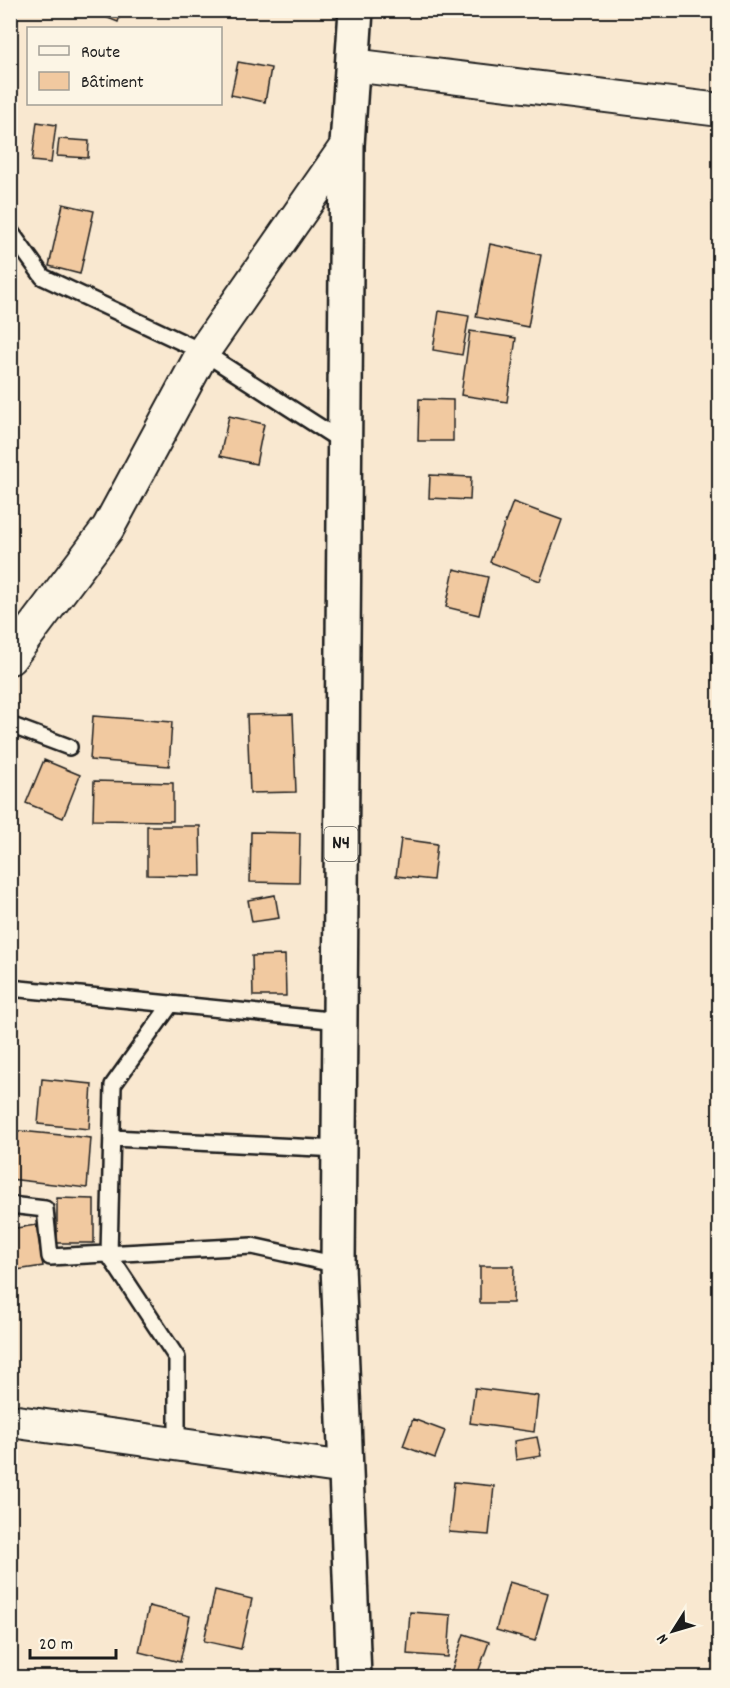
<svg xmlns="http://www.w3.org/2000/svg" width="730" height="1688" viewBox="0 0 730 1688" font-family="Dekko,sans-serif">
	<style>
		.building { fill: #f1c9a0; stroke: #1c1c1c; stroke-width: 1.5 }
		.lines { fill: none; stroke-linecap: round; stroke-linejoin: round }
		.service-casing { stroke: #1c1c1c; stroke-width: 20 }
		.minor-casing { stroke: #1c1c1c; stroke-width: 36 }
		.trunk-casing { stroke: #1c1c1c; stroke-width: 38 }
		.service { stroke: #fcf5e5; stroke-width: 15 }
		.minor { stroke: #fcf5e5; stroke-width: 32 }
		.trunk { stroke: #fcf5e5; stroke-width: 33 }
		.labels { text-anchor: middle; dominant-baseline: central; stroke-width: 6; stroke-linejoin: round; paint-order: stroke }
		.shield { fill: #fcf5e5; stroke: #5f5d58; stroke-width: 1.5 }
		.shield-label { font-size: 20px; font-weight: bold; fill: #1c1c1c }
	</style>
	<rect width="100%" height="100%" fill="#f9e8d0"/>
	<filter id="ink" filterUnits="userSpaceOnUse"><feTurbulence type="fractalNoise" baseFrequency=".0167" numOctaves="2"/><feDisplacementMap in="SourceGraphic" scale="12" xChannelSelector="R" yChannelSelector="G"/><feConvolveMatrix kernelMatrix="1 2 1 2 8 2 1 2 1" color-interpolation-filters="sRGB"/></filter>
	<g filter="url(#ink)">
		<path class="building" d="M 88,10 L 122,10 L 118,22 Z
			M 238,62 L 271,68 L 265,102 L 231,95 Z
			M 37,122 L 56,125 L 51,163 L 32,161 Z
			M 59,139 L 89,141 L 88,158 L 57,156 Z
			M 63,204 L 94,211 L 80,274 L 49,266 Z
			M 490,244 L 541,255 L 528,327 L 476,317 Z
			M 439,311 L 469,316 L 462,355 L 433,350 Z
			M 470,331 L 516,338 L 507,402 L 461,395 Z
			M 419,399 L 453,400 L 453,441 L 418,441 Z
			M 229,416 L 264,424 L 256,464 L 220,456 Z
			M 430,475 L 471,477 L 470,500 L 429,498 Z
			M 513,502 L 562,520 L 540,581 L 490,562 Z
			M 454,569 L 488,577 L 479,615 L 446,607 Z
			M 293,714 L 296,792 L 250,793 L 247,715 Z
			M 93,716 L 172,722 L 169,766 L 90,760 Z
			M 44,760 L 80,775 L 63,818 L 26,803 Z
			M 94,781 L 173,783 L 173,821 L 93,820 Z
			M 147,826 L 200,826 L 201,876 L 147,875 Z
			M 251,832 L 300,833 L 299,883 L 250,882 Z
			M 401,839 L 437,844 L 433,880 L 396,876 Z
			M 275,895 L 279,918 L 252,922 L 248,900 Z
			M 285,955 L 286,996 L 253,996 L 252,956 Z
			M 42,1079 L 92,1084 L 89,1129 L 38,1124 Z
			M 10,1130 L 91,1138 L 87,1188 L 10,1179 Z
			M 57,1198 L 94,1199 L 94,1243 L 57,1243 Z
			M 36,1225 L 43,1266 L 10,1271 L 10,1229 Z
			M 480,1266 L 514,1266 L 513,1303 L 480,1303 Z
			M 475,1388 L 538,1396 L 534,1432 L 470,1423 Z
			M 413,1419 L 445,1431 L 435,1458 L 403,1446 Z
			M 537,1437 L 541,1456 L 516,1460 L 514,1441 Z
			M 454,1482 L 494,1486 L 489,1535 L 449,1532 Z
			M 509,1582 L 548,1593 L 535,1641 L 496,1630 Z
			M 215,1590 L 252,1599 L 241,1649 L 204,1641 Z
			M 149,1606 L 190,1616 L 180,1662 L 139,1652 Z
			M 410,1612 L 451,1615 L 448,1657 L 407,1654 Z
			M 464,1634 L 489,1642 L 476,1678 L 449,1678 Z"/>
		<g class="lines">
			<defs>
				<path id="service" d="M 10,231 L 43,277 L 203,352 L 343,442
					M 10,725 L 69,747
					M 10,988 L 340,1021
					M 171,1004 L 113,1085 L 109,1255 L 177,1358 L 177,1444
					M 112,1138 L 339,1149
					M 10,1205 L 45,1209 L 50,1257 L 252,1246 L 338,1265"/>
				<path id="minor" d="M 352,65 L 720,110
					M 10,658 L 108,528 L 203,352 L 347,145
					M 10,1421 L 346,1468"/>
				<path id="trunk" d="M 354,1678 L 338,1265 L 347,145 L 356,10"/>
			</defs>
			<use href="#service" class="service-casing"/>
			<use href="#minor" class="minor-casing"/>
			<use href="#trunk" class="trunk-casing"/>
			<use href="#service" class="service"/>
			<use href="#minor" class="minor"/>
			<use href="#trunk" class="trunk"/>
		</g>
	</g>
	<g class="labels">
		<rect class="shield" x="324.5" y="827" width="33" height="34" rx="4.5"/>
		<g class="shield-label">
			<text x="341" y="844">N4</text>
		</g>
	</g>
	<rect width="730" height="1688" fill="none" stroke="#fcf5e5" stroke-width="36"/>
	<rect x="18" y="18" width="694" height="1652" fill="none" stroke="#1c1c1c" stroke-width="2" filter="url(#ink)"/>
	<rect x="27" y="27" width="195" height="78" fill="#fcf5e5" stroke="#a29e95" stroke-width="1.5"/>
	<rect x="39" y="46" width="30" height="9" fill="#fcf5e5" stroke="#a29e95" stroke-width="1.5"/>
	<text x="81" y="57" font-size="18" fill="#1c1c1c">Route</text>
	<rect x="39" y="72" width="30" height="18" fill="#f1c9a0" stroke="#a29e95" stroke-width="1.5"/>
	<text x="81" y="87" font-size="18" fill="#1c1c1c">Bâtiment</text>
	<g transform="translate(673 1631) rotate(233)" stroke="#fcf5e5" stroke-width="4.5" paint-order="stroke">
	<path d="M0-4.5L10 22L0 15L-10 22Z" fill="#1c1c1c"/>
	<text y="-9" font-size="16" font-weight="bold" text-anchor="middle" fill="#1c1c1c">N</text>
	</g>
	<path d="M30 1649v9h86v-9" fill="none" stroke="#1c1c1c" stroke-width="3"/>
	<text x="39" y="1649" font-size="18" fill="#1c1c1c" stroke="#fcf5e5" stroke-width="4.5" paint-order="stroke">20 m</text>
</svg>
